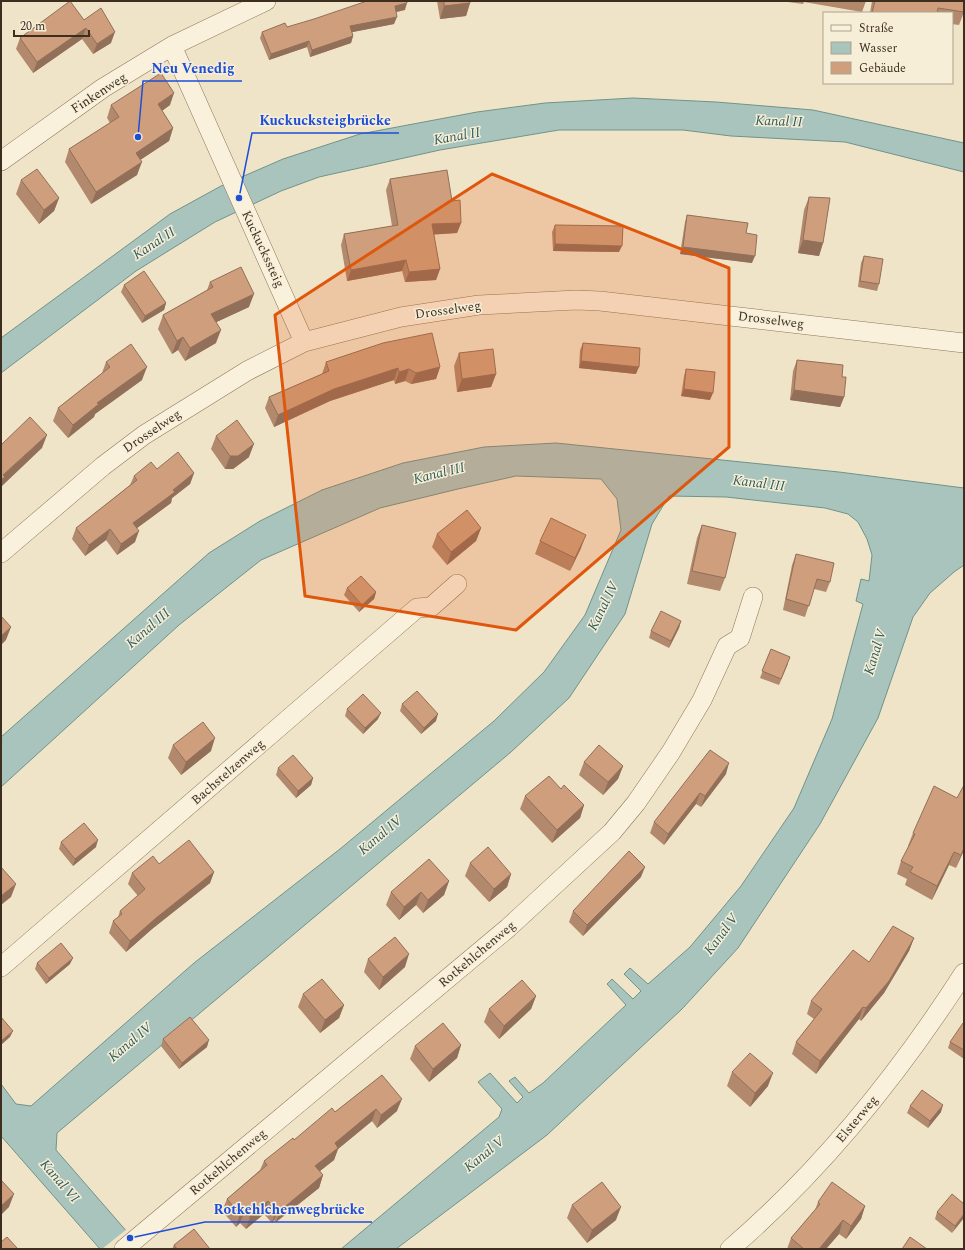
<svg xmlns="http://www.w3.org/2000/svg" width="965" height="1250" viewBox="0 0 965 1250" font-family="Spectral,serif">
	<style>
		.water { fill: #a9c4bc; stroke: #6f938a }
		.pier { fill: #f0e4c8 }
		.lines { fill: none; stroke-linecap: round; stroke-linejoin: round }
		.street-casing { stroke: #8d765c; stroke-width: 20 }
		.street { stroke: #faf1dc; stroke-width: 19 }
		.wall { fill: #b2896c }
		.shaded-wall { fill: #916f58 }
		.building { fill: #cf9f7d; stroke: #916f58 }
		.marked { fill: #df570d; fill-opacity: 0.2; stroke: #df570d; stroke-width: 3; stroke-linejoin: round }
		.labels { text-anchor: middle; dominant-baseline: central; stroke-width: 3; stroke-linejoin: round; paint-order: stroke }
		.street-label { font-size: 13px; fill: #3d2e20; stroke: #f7eed8 }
		.water-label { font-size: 14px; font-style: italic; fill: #2f5d5a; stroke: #f7eed8 }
		.leader { fill: none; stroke: #1d4ed8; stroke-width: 1.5 }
		.callout-dot { fill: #1d4ed8; stroke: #f7eed8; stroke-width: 1.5 }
		.callout-label { font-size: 14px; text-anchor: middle; font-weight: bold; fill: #1d4ed8; stroke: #f7eed8; stroke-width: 3; stroke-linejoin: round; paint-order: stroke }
	</style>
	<rect width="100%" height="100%" fill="#f0e4c8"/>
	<path class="water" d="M 633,98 L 716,102 L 813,110 L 964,143 L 964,172 L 845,142 L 731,136 L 683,130 L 559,130 L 440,150 L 319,177 L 281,191 L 215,222 L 136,271 L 1,373 L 1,338 L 170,214 L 221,186 L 283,159 L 360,134 L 477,112 L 545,103 Z
		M 556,443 L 839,472 L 964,488 L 964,565 L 954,572 L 930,593 L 913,617 L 878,718 L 820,824 L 738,948 L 682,1009 L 547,1135 L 396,1249 L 341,1249 L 499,1117 L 502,1109 L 478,1082 L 490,1073 L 517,1103 L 523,1097 L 509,1081 L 515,1077 L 529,1093 L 543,1083 L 626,1005 L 607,984 L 612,979 L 633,999 L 641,991 L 624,974 L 630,968 L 648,984 L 690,947 L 741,886 L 794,808 L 832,719 L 863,604 L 856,601 L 861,579 L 869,581 L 872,555 L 867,539 L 858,522 L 848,514 L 825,508 L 726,497 L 669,496 L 652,524 L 625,614 L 569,698 L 511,752 L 57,1133 L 56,1150 L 142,1249 L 100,1249 L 1,1136 L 1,1084 L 16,1104 L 31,1106 L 194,963 L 340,849 L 494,721 L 544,672 L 585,615 L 621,530 L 617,499 L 601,479 L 516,476 L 458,489 L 380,508 L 261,560 L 179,625 L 1,787 L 1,737 L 209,553 L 260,521 L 322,490 L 403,463 L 484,447 Z"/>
	<path class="pier" d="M 127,1229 L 143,1247 L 140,1249 L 102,1249 Z"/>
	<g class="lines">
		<defs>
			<path id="street" d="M 172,46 L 304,342
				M 1,161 L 103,88 L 172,46 L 266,1
				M 1,553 L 103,466 L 144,435 L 247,371 L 304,342 L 401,317 L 479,305 L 576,300 L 600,301 L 964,343
				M 1,967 L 417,608 L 431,607 L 457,584
				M 124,1249 L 508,928 L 612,832 L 636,803 L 671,752 L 702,700 L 727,646 L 740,638 L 753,597
				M 730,1249 C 822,1170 899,1074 964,973"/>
		</defs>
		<use href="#street" class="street-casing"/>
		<use href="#street" class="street"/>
	</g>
	<path class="wall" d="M 437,1 L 470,1 L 470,3 L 466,16 L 440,19 Z
		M 780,1 L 866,1 L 862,12 L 804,2 L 803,4 Z
		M 872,1 L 964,1 L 964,12 L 959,25 L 952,24 L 952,13 L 870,13 Z
		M 405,10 L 396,12 L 394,24 L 352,32 L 353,36 L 351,43 L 310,57 L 307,47 L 269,60 L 260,38 L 262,32 Z
		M 84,20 L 111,43 L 93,54 L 82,39 L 33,73 L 16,49 L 20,38 Z
		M 111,105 L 170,105 L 162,111 L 173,128 L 169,141 L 140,160 L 137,175 L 91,204 L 65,162 L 69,149 L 110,123 L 107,118 Z
		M 390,179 L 452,201 L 461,223 L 457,233 L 433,234 L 440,269 L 436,280 L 405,282 L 402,271 L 347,281 L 341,245 L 344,234 L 392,226 L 386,190 Z
		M 21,180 L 59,198 L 54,211 L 39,224 L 16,194 Z
		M 809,197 L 823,243 L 819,256 L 798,253 L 804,210 Z
		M 687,215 L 746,233 L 752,263 L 680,254 L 685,222 Z
		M 555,225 L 619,252 L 553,251 L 552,232 Z
		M 864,256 L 879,284 L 877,291 L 858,287 L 861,263 Z
		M 210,282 L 249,307 L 216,322 L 216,343 L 185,361 L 178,350 L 172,354 L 158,329 L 163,315 L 207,290 Z
		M 124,285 L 166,303 L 164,310 L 142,323 L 121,292 Z
		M 583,343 L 636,374 L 579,368 L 580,350 Z
		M 459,353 L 496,374 L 491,387 L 457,392 L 454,366 Z
		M 797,360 L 842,377 L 844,397 L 840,407 L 790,400 L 793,371 Z
		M 106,362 L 142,380 L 95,414 L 94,417 L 68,438 L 53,421 L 58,408 L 102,373 Z
		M 326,362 L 440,367 L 436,379 L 411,384 L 405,381 L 395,384 L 394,380 L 330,401 L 274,427 L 265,408 L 269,397 L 322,374 Z
		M 686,369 L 710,400 L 681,396 L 684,376 Z
		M 216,436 L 249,457 L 233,469 L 225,469 L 211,449 Z
		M 157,469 L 194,473 L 190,484 L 172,498 L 171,503 L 137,528 L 135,542 L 117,555 L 106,540 L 85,556 L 72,539 L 76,528 L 130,485 L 134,476 Z
		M 702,525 L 725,578 L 720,591 L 687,584 L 697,538 Z
		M 481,528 L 476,541 L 447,565 L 432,547 L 437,534 Z
		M 540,541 L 581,548 L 570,571 L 535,554 Z
		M 796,554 L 830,582 L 826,592 L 814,589 L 805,617 L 783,610 L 792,565 Z
		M 347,588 L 376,592 L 374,599 L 359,612 L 344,595 Z
		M 681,621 L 679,628 L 669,648 L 649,638 L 651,631 Z
		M 771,649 L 788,664 L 779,685 L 760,678 Z
		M 402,704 L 436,721 L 421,734 L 400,711 Z
		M 347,709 L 378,719 L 363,734 L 345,716 Z
		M 173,745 L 211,751 L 181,775 L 168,758 Z
		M 584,762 L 623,766 L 618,779 L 603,795 L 579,775 Z
		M 278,768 L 313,778 L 311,785 L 296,798 L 276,775 Z
		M 726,774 L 701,807 L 696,804 L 664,845 L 650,833 L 654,822 Z
		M 561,789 L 584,805 L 580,818 L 552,843 L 520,809 L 525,796 Z
		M 913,833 L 964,850 L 956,868 L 949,865 L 932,900 L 905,885 L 907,879 L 897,874 L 901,861 L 909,847 L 908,846 Z
		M 61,842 L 96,847 L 73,866 L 59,849 Z
		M 470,863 L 511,874 L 507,887 L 489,902 L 465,876 Z
		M 159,864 L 214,872 L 210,883 L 152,929 L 126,952 L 109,933 L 113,921 L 118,917 L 120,911 L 138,896 L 128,884 L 132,873 Z
		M 641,877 L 583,936 L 569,922 L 573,911 Z
		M 449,881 L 444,895 L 423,913 L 416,905 L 399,920 L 386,905 L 391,892 Z
		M 914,938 L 909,951 L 884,993 L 861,1021 L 859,1019 L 816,1074 L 792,1054 L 796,1042 L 814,1019 L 807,1014 L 811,1001 L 869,962 Z
		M 368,959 L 405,967 L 379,990 L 364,972 Z
		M 37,963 L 70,964 L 46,984 L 35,969 Z
		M 303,994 L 344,1005 L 339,1018 L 320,1033 L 298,1007 Z
		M 536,996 L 531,1009 L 499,1039 L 484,1022 L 489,1009 Z
		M 964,1023 L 964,1059 L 948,1048 L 950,1042 Z
		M 163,1039 L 207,1047 L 179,1069 L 161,1046 Z
		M 461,1045 L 457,1058 L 429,1082 L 410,1059 L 415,1046 Z
		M 732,1072 L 768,1086 L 750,1107 L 727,1086 Z
		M 382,1075 L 397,1111 L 377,1128 L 372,1121 L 338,1149 L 334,1160 L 320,1171 L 323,1175 L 319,1188 L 276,1222 L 274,1220 L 272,1223 L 264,1214 L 246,1229 L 240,1223 L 236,1227 L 222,1211 L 227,1199 L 260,1170 L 264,1161 L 294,1140 L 335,1112 Z
		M 910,1106 L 941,1112 L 928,1128 L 907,1113 Z
		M 818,1202 L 865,1206 L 861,1219 L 846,1239 L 839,1234 L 826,1249 L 787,1249 L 791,1238 L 815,1210 Z
		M 964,1204 L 952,1233 L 935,1219 L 937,1212 Z
		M 572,1205 L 616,1220 L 587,1243 L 567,1218 Z
		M 174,1245 L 210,1249 L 172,1249 Z"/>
	<path class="shaded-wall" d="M 407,3 L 405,10 L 392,13 L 395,6 Z
		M 470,3 L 466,16 L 440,19 L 444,6 Z
		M 397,17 L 394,24 L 348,33 L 350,26 Z
		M 86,28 L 82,39 L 33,73 L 37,62 Z
		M 115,32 L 111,43 L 93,54 L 97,44 Z
		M 353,36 L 351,43 L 310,57 L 312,50 Z
		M 309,41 L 307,47 L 269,60 L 271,54 Z
		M 174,93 L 170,105 L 153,117 L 158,104 Z
		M 173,128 L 169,141 L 131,166 L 136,153 Z
		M 142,162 L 137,175 L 91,204 L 96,192 Z
		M 59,198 L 54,211 L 39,224 L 44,210 Z
		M 461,223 L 457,233 L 428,235 L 432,224 Z
		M 803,240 L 823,243 L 819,256 L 798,253 Z
		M 555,244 L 622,246 L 619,252 L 553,251 Z
		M 683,247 L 755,256 L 752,263 L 680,254 Z
		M 406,260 L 402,271 L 347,281 L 351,270 Z
		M 440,269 L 436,280 L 405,282 L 409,272 Z
		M 254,294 L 249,307 L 206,327 L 211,314 Z
		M 166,303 L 164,310 L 142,323 L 145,316 Z
		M 221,330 L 216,343 L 185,361 L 190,348 Z
		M 183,337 L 178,350 L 172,354 L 177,341 Z
		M 581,361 L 639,367 L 636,374 L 579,368 Z
		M 147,367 L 142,380 L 95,414 L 94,417 L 68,438 L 73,425 L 97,403 Z
		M 440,367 L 436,379 L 411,384 L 416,373 Z
		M 398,368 L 394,380 L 330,401 L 274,427 L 278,415 L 334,389 Z
		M 409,369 L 405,381 L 395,384 L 399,372 Z
		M 496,374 L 491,387 L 457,392 L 462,379 Z
		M 684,389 L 713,393 L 710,400 L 681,396 Z
		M 794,390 L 844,397 L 840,407 L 790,400 Z
		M 47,435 L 42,448 L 2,486 L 1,487 L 1,480 L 3,475 Z
		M 254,444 L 249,457 L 233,469 L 225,469 L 230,456 Z
		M 194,473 L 190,484 L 172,498 L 171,503 L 129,534 L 133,523 Z
		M 481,528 L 476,541 L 447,565 L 451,552 Z
		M 110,529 L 106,540 L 85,556 L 89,545 Z
		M 139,531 L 135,542 L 117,555 L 121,544 Z
		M 586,535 L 581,548 L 570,571 L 575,558 Z
		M 376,592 L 374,599 L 359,612 L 362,605 Z
		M 681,621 L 679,628 L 669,648 L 671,641 Z
		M 11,627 L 6,640 L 1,645 L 1,636 Z
		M 381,713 L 378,719 L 363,734 L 365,728 Z
		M 438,714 L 436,721 L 421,734 L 424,728 Z
		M 215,738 L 211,751 L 181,775 L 186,762 Z
		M 729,763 L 726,774 L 701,807 L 705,796 Z
		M 623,766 L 618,779 L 603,795 L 608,782 Z
		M 313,778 L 311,785 L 296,798 L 298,791 Z
		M 700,793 L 696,804 L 664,845 L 668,834 Z
		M 584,805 L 580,818 L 552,843 L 557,830 Z
		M 98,840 L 96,847 L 73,866 L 75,859 Z
		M 964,848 L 964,850 L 956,868 L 961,855 Z
		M 954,852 L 949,865 L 932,900 L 937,886 Z
		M 645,867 L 641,877 L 583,936 L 587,925 Z
		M 214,872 L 210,883 L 152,929 L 126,952 L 130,941 L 156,918 Z
		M 511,874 L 507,887 L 489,902 L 494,889 Z
		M 449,881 L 444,895 L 423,913 L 428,900 Z
		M 16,884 L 11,897 L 1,905 L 1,896 Z
		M 421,892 L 416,905 L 399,920 L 404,907 Z
		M 914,938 L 909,951 L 884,993 L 861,1021 L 866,1008 Z
		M 409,954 L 405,967 L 379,990 L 383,977 Z
		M 73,958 L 70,964 L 46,984 L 49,978 Z
		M 536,996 L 531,1009 L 499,1039 L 504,1026 Z
		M 344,1005 L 339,1018 L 320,1033 L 325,1020 Z
		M 863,1007 L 859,1019 L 816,1074 L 820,1061 Z
		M 13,1031 L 10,1037 L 1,1045 L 1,1041 Z
		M 209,1040 L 207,1047 L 179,1069 L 182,1063 Z
		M 461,1045 L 457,1058 L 429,1082 L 433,1069 Z
		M 773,1073 L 768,1086 L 750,1107 L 755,1093 Z
		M 402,1099 L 397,1111 L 377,1128 L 381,1115 Z
		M 943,1105 L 941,1112 L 928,1128 L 930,1121 Z
		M 376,1109 L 372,1121 L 338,1149 L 334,1160 L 311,1178 L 315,1166 L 335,1143 Z
		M 323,1175 L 319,1188 L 276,1222 L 281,1210 Z
		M 14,1194 L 9,1207 L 1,1215 L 1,1206 Z
		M 268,1201 L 264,1214 L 246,1229 L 250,1217 Z
		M 865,1206 L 861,1219 L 846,1239 L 851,1226 Z
		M 621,1207 L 616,1220 L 587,1243 L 592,1230 Z
		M 279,1208 L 274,1220 L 272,1223 L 276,1210 Z
		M 245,1211 L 240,1223 L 236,1227 L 240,1214 Z
		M 964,1214 L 964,1218 L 952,1233 L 955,1226 Z
		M 843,1220 L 839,1234 L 826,1249 L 819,1249 Z"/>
	<path class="building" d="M 70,1 L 84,20 L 101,8 L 115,32 L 97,44 L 86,28 L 37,62 L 20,38 Z
		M 367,1 L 407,1 L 407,3 L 395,6 L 397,17 L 350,26 L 353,36 L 312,50 L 309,41 L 271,54 L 262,32 L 285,23 L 287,27 L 314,19 Z
		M 444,1 L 470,1 L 470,3 L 444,6 Z
		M 875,1 L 964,1 L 964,12 L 938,8 L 937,13 L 872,13 Z
		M 161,73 L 174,93 L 158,104 L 173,128 L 136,153 L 142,162 L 96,192 L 69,149 L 119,117 L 111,105 Z
		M 37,169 L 59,198 L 44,210 L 21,180 Z
		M 447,170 L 452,201 L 460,200 L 461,223 L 432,224 L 440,269 L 409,272 L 406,260 L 351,270 L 344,234 L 398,225 L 390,179 Z
		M 809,197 L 830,198 L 823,243 L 803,240 Z
		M 687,215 L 748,223 L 746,233 L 757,235 L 755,256 L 683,247 Z
		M 555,225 L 623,226 L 622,246 L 555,244 Z
		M 864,256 L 883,259 L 879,284 L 860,281 Z
		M 241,267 L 254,294 L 211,314 L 221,330 L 190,348 L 183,337 L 177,341 L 163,315 L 213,287 L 210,282 Z
		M 144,271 L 166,303 L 145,316 L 124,285 Z
		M 432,333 L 440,367 L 416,373 L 409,369 L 399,372 L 398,368 L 334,389 L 278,415 L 269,397 L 329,371 L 326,362 L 383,343 Z
		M 583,343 L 640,348 L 639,367 L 581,361 Z
		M 131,344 L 147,367 L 97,403 L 99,404 L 73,425 L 58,408 L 110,367 L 106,362 Z
		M 493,349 L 496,374 L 462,379 L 459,353 Z
		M 797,360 L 843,365 L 842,377 L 846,377 L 844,397 L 794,390 Z
		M 686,369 L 715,372 L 713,393 L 684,389 Z
		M 30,417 L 47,435 L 3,475 L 5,477 L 1,480 L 1,445 Z
		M 237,420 L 254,444 L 238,456 L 230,456 L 216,436 Z
		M 178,452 L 194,473 L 173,490 L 175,492 L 133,523 L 139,531 L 121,544 L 110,529 L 89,545 L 76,528 L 137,480 L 134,476 L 151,462 L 157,469 Z
		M 467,510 L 481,528 L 451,552 L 437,534 Z
		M 551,518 L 586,535 L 575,558 L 540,541 Z
		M 702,525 L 736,533 L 725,578 L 692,571 Z
		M 796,554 L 834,563 L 830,582 L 817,579 L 809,606 L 786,599 Z
		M 361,576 L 376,592 L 362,605 L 347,588 Z
		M 661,611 L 681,621 L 671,641 L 651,631 Z
		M 1,616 L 11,627 L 1,636 Z
		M 771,649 L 790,657 L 781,679 L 762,671 Z
		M 417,691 L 438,714 L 424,728 L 402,704 Z
		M 363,694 L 381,713 L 365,728 L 347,709 Z
		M 203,722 L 215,738 L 186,762 L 173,745 Z
		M 599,745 L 623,766 L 608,782 L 584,762 Z
		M 710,750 L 729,763 L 705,796 L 700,793 L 668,834 L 654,822 Z
		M 293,755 L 313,778 L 298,791 L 278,768 Z
		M 549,776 L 561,789 L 564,785 L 584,805 L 557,830 L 525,796 Z
		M 964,785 L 964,848 L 961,855 L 954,852 L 937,886 L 910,872 L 913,867 L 901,861 L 915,834 L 913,833 L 934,786 L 957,798 Z
		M 84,823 L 98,840 L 75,859 L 61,842 Z
		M 189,840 L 214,872 L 156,918 L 130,941 L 113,921 L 122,914 L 120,911 L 145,889 L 132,873 L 153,856 L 159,864 Z
		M 488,847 L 511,874 L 494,889 L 470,863 Z
		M 629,851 L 645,867 L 587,925 L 573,911 Z
		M 429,859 L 449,881 L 428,900 L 421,892 L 404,907 L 391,892 Z
		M 1,867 L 16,884 L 1,896 Z
		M 893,926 L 914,938 L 889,981 L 866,1008 L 863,1007 L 820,1061 L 796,1042 L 822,1009 L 811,1001 L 853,950 L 869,962 Z
		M 395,937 L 409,954 L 383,977 L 368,959 Z
		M 61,943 L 73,958 L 49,978 L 37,963 Z
		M 322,979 L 344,1005 L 325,1020 L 303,994 Z
		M 522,980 L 536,996 L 504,1026 L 489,1009 Z
		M 1,1017 L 13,1031 L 1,1041 Z
		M 190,1017 L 209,1040 L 182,1063 L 163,1039 Z
		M 443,1023 L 461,1045 L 433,1069 L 415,1046 Z
		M 963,1023 L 964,1023 L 964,1050 L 950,1042 Z
		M 750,1053 L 773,1073 L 755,1093 L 732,1072 Z
		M 382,1075 L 402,1099 L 381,1115 L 376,1109 L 335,1143 L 338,1148 L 315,1166 L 323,1175 L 281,1210 L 279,1208 L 276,1210 L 268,1201 L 250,1217 L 245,1211 L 240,1214 L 227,1199 L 267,1165 L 264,1161 L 293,1138 L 294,1140 L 332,1108 L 335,1112 Z
		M 922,1090 L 943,1105 L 930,1121 L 910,1106 Z
		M 1,1180 L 14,1194 L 1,1206 Z
		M 602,1182 L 621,1207 L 592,1230 L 572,1205 Z
		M 832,1182 L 865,1206 L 851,1226 L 843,1220 L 819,1249 L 804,1249 L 791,1238 L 820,1204 L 818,1202 Z
		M 952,1194 L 964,1204 L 964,1214 L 955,1226 L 937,1212 Z
		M 194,1229 L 210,1249 L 177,1249 L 174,1245 Z
		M 7,1237 L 18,1249 L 1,1249 L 1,1242 Z
		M 910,1237 L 927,1249 L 902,1249 Z"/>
	<path class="marked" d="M 492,174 L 729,268 L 729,447 L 516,630 L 305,596 L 275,315 Z"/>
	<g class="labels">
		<g class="street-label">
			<text transform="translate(99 93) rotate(-33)">Finkenweg</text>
			<text transform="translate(263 249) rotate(65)">Kuckuckssteig</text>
			<text transform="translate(448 310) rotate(-8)">Drosselweg</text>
			<text transform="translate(771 320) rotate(7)">Drosselweg</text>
			<text transform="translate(152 431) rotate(-34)">Drosselweg</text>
			<text transform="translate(228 772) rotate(-41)">Bachstelzenweg</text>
			<text transform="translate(477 954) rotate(-40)">Rotkehlchenweg</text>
			<text transform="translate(857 1119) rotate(-50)">Elsterweg</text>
			<text transform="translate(228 1162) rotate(-40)">Rotkehlchenweg</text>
		</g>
		<g class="water-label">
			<text transform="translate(779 121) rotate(2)">Kanal II</text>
			<text transform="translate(457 136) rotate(-10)">Kanal II</text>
			<text transform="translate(154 243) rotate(-33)">Kanal II</text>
			<text transform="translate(439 473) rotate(-14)">Kanal III</text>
			<text transform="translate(759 483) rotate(7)">Kanal III</text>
			<text transform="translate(603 606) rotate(-64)">Kanal IV</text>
			<text transform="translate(148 628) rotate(-41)">Kanal III</text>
			<text transform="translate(875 652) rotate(-73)">Kanal V</text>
			<text transform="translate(380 835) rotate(-40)">Kanal IV</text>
			<text transform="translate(721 934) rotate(-53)">Kanal V</text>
			<text transform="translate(130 1042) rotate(-40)">Kanal IV</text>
			<text transform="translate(484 1154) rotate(-39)">Kanal V</text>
			<text transform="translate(60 1181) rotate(49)">Kanal VI</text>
		</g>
	</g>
	<path class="leader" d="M138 137L143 81H242M239 198L252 133H399M130 1238L205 1222H372"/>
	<g class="callout-dot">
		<circle cx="138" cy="137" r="4"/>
		<circle cx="239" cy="198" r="4"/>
		<circle cx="130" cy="1238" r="4"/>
	</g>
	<g class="callout-label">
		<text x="193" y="73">Neu Venedig</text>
		<text x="325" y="125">Kuckucksteigbrücke</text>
		<text x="289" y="1214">Rotkehlchenwegbrücke</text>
	</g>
	<rect width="965" height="1250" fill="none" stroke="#3d2e20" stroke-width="4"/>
	<rect x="823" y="12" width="130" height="72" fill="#f7eed8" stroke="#ada18e"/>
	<rect x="831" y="25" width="20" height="6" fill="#faf1dc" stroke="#ada18e"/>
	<text x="859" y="32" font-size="12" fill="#3d2e20">Straße</text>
	<rect x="831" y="42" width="20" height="12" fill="#a9c4bc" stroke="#ada18e"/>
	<text x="859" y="52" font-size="12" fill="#3d2e20">Wasser</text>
	<rect x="831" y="62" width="20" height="12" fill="#cf9f7d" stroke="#ada18e"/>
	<text x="859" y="72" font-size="12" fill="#3d2e20">Gebäude</text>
	<path d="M14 30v6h75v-6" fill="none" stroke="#3d2e20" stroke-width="2"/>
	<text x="20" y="30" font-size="12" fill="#3d2e20" stroke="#f7eed8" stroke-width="3" paint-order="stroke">20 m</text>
</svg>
